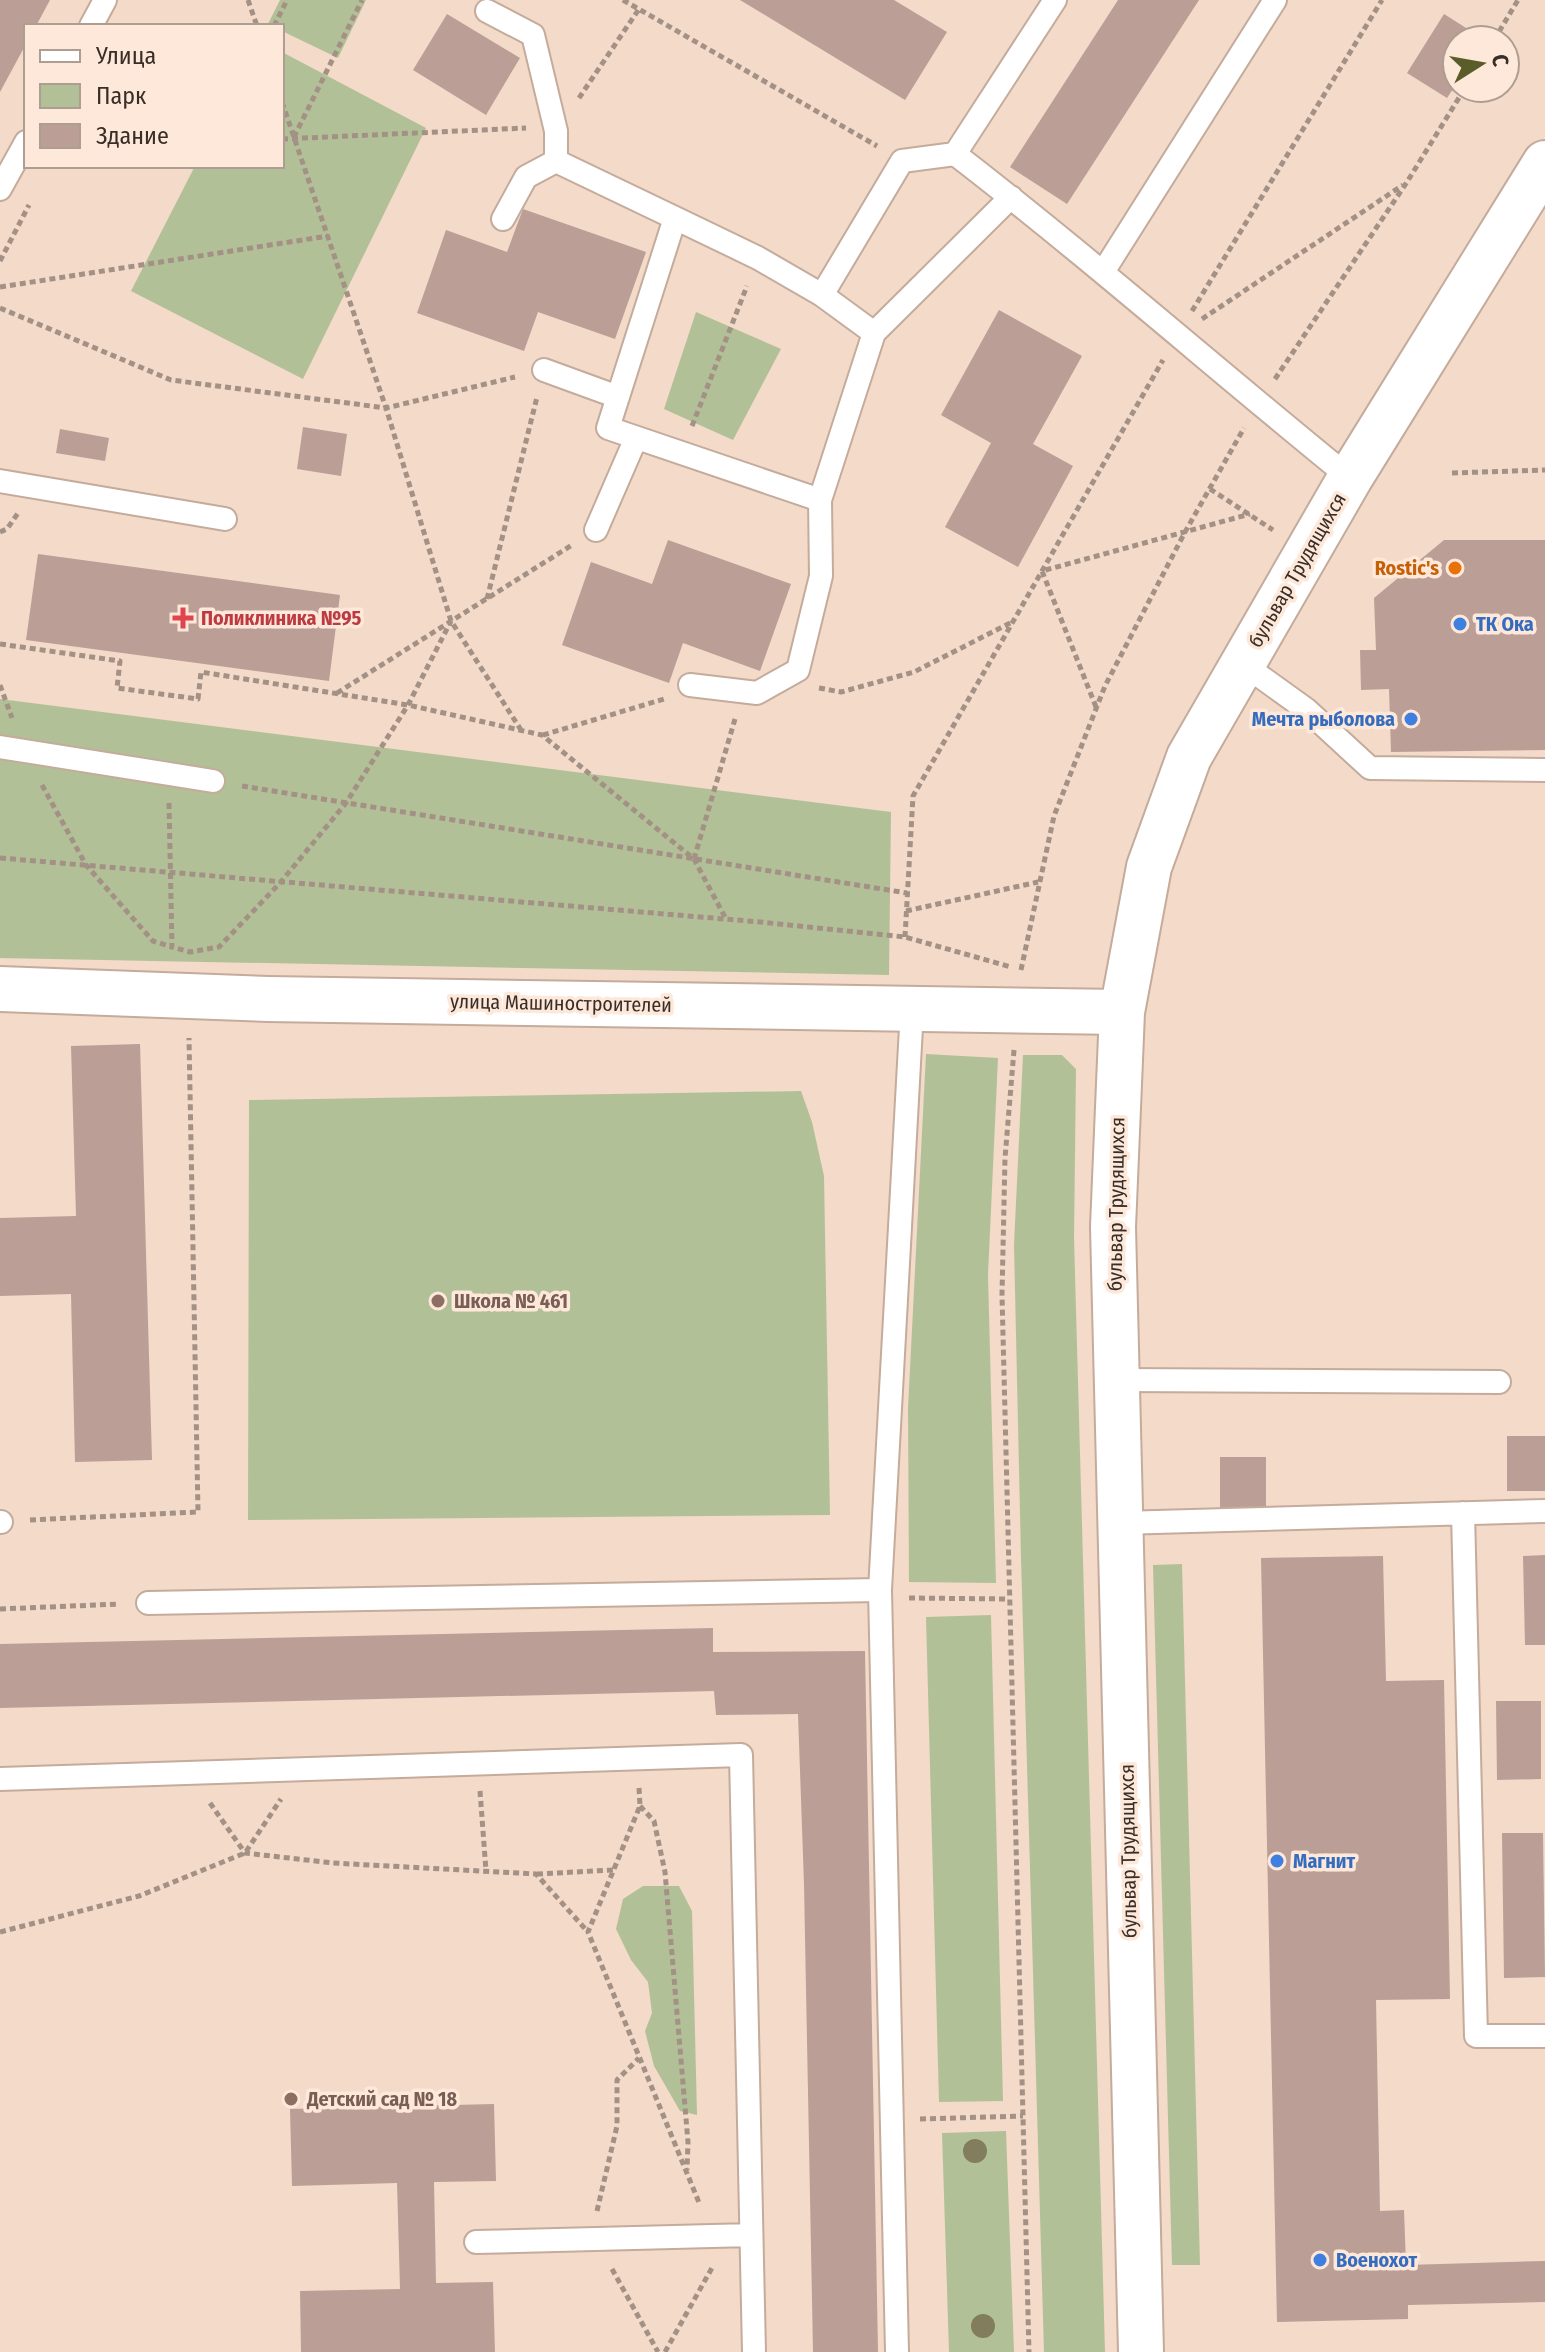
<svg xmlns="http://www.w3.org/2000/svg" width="1545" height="2352" viewBox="0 0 1545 2352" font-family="'Fira Sans Condensed',sans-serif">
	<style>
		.green { fill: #b2c098 }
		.building { fill: #bb9e96 }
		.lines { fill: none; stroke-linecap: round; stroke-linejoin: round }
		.lane-casing { stroke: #c4ab9b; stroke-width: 26 }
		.street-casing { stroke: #c4ab9b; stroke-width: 48 }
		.path { stroke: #a49185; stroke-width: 5; stroke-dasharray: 6 4; stroke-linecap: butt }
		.lane { stroke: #fff; stroke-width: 22 }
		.street { stroke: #fff; stroke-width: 44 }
		.tree { fill: #827d5c }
		.food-dot { fill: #e8710a; stroke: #fde8da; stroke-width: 3 }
		.health-dot { fill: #e0444e; stroke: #fde8da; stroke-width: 3 }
		.shop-dot { fill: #3f7fe0; stroke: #fde8da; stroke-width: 3 }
		.education-dot { fill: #8d6e63; stroke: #fde8da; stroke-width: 3 }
		.labels { text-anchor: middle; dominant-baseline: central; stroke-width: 7; stroke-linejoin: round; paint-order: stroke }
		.food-label { font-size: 20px; font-weight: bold; fill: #c56008; stroke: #fde8da; text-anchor: end }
		.street-label { font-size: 20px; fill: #382e27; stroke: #fde8da }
		.health-label { font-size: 20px; font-weight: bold; fill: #be3a42; stroke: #fde8da; text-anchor: start }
		.shop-label { font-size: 20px; font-weight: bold; fill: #366cbe; stroke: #fde8da; text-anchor: start }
		.education-label { font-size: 20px; font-weight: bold; fill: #785e54; stroke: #fde8da; text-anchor: start }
	</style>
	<rect width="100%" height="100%" fill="#f3dac9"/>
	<path class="green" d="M 280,0 L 366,0 L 338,58 L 282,31 L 282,26 L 268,24 Z
		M 282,52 L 426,128 L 303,379 L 131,291 L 195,166 L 282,166 Z
		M 696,312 L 781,349 L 733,440 L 664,409 Z
		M 0,699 L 891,812 L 889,975 L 0,958 Z
		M 926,1054 L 998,1058 L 988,1275 L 996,1583 L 909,1582 L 908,1408 Z
		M 1023,1055 L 1062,1055 L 1076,1069 L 1074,1238 L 1105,2352 L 1044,2352 L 1021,1558 L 1014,1245 Z
		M 801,1091 L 812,1122 L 824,1176 L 830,1515 L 248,1520 L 249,1100 Z
		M 1182,1564 L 1200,2265 L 1172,2265 L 1153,1565 Z
		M 991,1615 L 1003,2101 L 939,2102 L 926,1617 Z
		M 643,1886 L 679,1886 L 692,1911 L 697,2115 L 680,2111 L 654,2066 L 645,2031 L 652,2013 L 648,1982 L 631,1960 L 616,1929 L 623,1899 Z
		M 1006,2131 L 1014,2352 L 949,2352 L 942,2133 Z"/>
	<path class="building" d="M 0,0 L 50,0 L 36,26 L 26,26 L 26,44 L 0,92 Z
		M 740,0 L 894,0 L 947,32 L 905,100 Z
		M 1118,0 L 1199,0 L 1067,204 L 1010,167 Z
		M 447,14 L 520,58 L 486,115 L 413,70 Z
		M 1444,14 L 1485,40 L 1457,40 L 1457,83 L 1447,98 L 1407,73 Z
		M 523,209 L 646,252 L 615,339 L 538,312 L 524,351 L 417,313 L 446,230 L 507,252 Z
		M 999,310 L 1082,356 L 1033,444 L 1073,466 L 1018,567 L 945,527 L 991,443 L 941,415 Z
		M 303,427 L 347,434 L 341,476 L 297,469 Z
		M 60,429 L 109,438 L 105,461 L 56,453 Z
		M 668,540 L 791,584 L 760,671 L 683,643 L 669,683 L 562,645 L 591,562 L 652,584 Z
		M 1444,540 L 1545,540 L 1545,750 L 1391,752 L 1389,689 L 1361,690 L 1360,650 L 1376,650 L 1374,598 Z
		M 38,554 L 340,595 L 329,681 L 26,640 Z
		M 140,1044 L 152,1460 L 75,1462 L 71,1294 L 0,1296 L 0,1218 L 76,1216 L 71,1046 Z
		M 1507,1436 L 1545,1436 L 1545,1491 L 1507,1491 Z
		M 1220,1457 L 1266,1457 L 1266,1508 L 1220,1508 Z
		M 1545,1555 L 1545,1645 L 1525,1645 L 1523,1556 Z
		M 1383,1556 L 1386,1681 L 1444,1680 L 1450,1999 L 1376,2000 L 1380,2211 L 1404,2210 L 1406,2265 L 1545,2261 L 1545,2302 L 1408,2305 L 1408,2319 L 1277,2322 L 1261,1558 Z
		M 713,1628 L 713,1652 L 865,1651 L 878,2352 L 813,2352 L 804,1884 L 798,1714 L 716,1715 L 714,1691 L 0,1708 L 0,1644 Z
		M 1496,1701 L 1541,1701 L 1541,1779 L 1497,1780 Z
		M 1502,1833 L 1543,1833 L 1545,1977 L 1504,1978 Z
		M 494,2104 L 496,2181 L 434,2182 L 436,2283 L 493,2282 L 495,2352 L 301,2352 L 300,2291 L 400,2289 L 397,2183 L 292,2186 L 290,2109 Z"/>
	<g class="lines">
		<defs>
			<path id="lane" d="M 487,11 L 533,35 L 556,131 L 556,161
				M 91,26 L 105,0
				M 955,154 L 1055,0
				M 0,189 L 26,142
				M 675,218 L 758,258 L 822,295 L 874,333
				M 503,219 L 526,177 L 556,161 L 675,218 L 608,428 L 820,500 L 874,333 L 1011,197
				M 1103,272 L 1275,0
				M 822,295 L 902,161 L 955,154 C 1090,258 1218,371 1350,478
				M 544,370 L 618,397
				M 0,481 L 225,519
				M 596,530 L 636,438
				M 1243,664 L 1307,710 L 1370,768 L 1545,770
				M 690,685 L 757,693 L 798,670 L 821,576 L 820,500
				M 0,747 L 213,781
				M 1116,1380 L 1499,1382
				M 1463,1513 L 1476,2036 L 1545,2036
				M 0,1522 L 1,1522
				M 1120,1523 L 1545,1511
				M 148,1603 L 880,1590
				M 0,1779 L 741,1755 L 754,2352
				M 476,2242 L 751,2235
				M 897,2352 L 880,1590 L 912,1009"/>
			<path id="street" d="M 0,989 L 268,999 L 1122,1012
				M 1141,2352 L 1113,1227 L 1122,1012 L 1149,867 L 1189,757 L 1350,478 L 1545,163"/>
		</defs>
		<use href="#lane" class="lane-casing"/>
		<use href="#street" class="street-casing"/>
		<path class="path" d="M 248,0 L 257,26
			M 623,0 L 877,146
			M 274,26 L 287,0
			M 1494,40 L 1518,0
			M 579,98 L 639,9
			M 282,102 L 386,408 L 451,621 L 521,730
			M 294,137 L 362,0
			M 282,139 L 526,128
			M 0,261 L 29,205
			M 0,287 L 328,236
			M 0,308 L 171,380 L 386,408 L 515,377
			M 1192,311 L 1382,0
			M 1202,319 L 1403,185
			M 1275,379 L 1407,182 L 1465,88
			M 692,426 L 747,286
			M 1452,473 L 1545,470
			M 1210,489 L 1273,530
			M 0,532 L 7,529 L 18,513
			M 487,599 L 537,397
			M 0,644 L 120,661 L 117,688 L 198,699 L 201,672 L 408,705 L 542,735 L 694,859 L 726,919
			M 0,685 L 12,718
			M 819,688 L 841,692 L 914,672 L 1014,621
			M 337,693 L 572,545
			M 1096,707 L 1042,571 L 1250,514
			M 543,735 L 664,699
			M 42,785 L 86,865 L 153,941 L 172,947
			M 242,786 L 907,893
			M 169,803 L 172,947 L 190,952 L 219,947 L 280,883 L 346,803 L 408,705 L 451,621
			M 0,858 L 760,922 L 905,937 L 1011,967
			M 694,859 L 735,719
			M 906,911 L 1038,882
			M 905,937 L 913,796 L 1163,360
			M 1021,970 L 1054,816 L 1105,686 L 1185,532 L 1244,428
			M 1014,1050 L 1005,1158 L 1002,1295 L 1029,2352
			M 30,1520 L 198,1512 L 189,1038
			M 909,1598 L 1009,1599
			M 0,1609 L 119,1604
			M 639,1788 L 640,1806 L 588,1932 L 700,2205
			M 480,1791 L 486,1871
			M 210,1803 L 245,1853 L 333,1863 L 536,1874 L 588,1932
			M 640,1806 L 654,1821 L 665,1872 L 688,2142 L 687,2170
			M 537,1874 L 613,1870
			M 0,1932 L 139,1896 L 245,1853 L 281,1799
			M 920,2119 L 1023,2116
			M 597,2211 L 617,2126 L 617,2080 L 639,2058
			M 612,2269 L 658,2352
			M 665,2352 L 713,2266"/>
		<use href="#lane" class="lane"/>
		<use href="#street" class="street"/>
	</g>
	<g class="tree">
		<circle cx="975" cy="2151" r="12"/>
		<circle cx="983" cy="2326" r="12"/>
	</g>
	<circle class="food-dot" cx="1455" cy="568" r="8"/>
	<path class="health-dot" d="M179 606h8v8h8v8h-8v8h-8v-8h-8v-8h8z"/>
	<g class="shop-dot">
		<circle cx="1460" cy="624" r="8"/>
		<circle cx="1411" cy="719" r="8"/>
		<circle cx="1277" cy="1861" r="8"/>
		<circle cx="1320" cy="2260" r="8"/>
	</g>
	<g class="education-dot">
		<circle cx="438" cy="1301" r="8"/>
		<circle cx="291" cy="2099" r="8"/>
	</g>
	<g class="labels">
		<g class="food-label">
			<text x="1439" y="568">Rostic's</text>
		</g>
		<g class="street-label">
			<text transform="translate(1297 570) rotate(-60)">бульвар Трудящихся</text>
			<text transform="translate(561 1003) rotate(1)">улица Машиностроителей</text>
			<text transform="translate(1116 1204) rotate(-89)">бульвар Трудящихся</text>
			<text transform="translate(1128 1851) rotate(-91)">бульвар Трудящихся</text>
		</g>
		<g class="health-label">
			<text x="201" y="618">Поликлиника №95</text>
		</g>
		<g class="shop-label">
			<text x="1476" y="624">ТК Ока</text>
			<text x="1395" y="719" text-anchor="end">Мечта рыболова</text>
			<text x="1293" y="1861">Магнит</text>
			<text x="1336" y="2260">Военохот</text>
		</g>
		<g class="education-label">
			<text x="454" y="1301">Школа № 461</text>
			<text x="307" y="2099">Детский сад № 18</text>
		</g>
	</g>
	<rect x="24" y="24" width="260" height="144" fill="#fde8da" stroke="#ae9e92" stroke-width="2"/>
	<rect x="40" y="50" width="40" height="12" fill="#ffffff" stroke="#ae9e92" stroke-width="2"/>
	<text x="96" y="64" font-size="24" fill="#382e27">Улица</text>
	<rect x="40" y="84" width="40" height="24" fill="#b2c098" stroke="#ae9e92" stroke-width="2"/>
	<text x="96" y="104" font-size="24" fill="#382e27">Парк</text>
	<rect x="40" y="124" width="40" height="24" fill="#bb9e96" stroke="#ae9e92" stroke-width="2"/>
	<text x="96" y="144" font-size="24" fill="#382e27">Здание</text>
	<g transform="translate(1481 64) rotate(79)"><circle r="38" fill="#fde8da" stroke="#ae9e92" stroke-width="2"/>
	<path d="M0-6L14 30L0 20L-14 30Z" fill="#5a5d2a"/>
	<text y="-12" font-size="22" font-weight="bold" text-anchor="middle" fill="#382e27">С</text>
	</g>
</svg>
